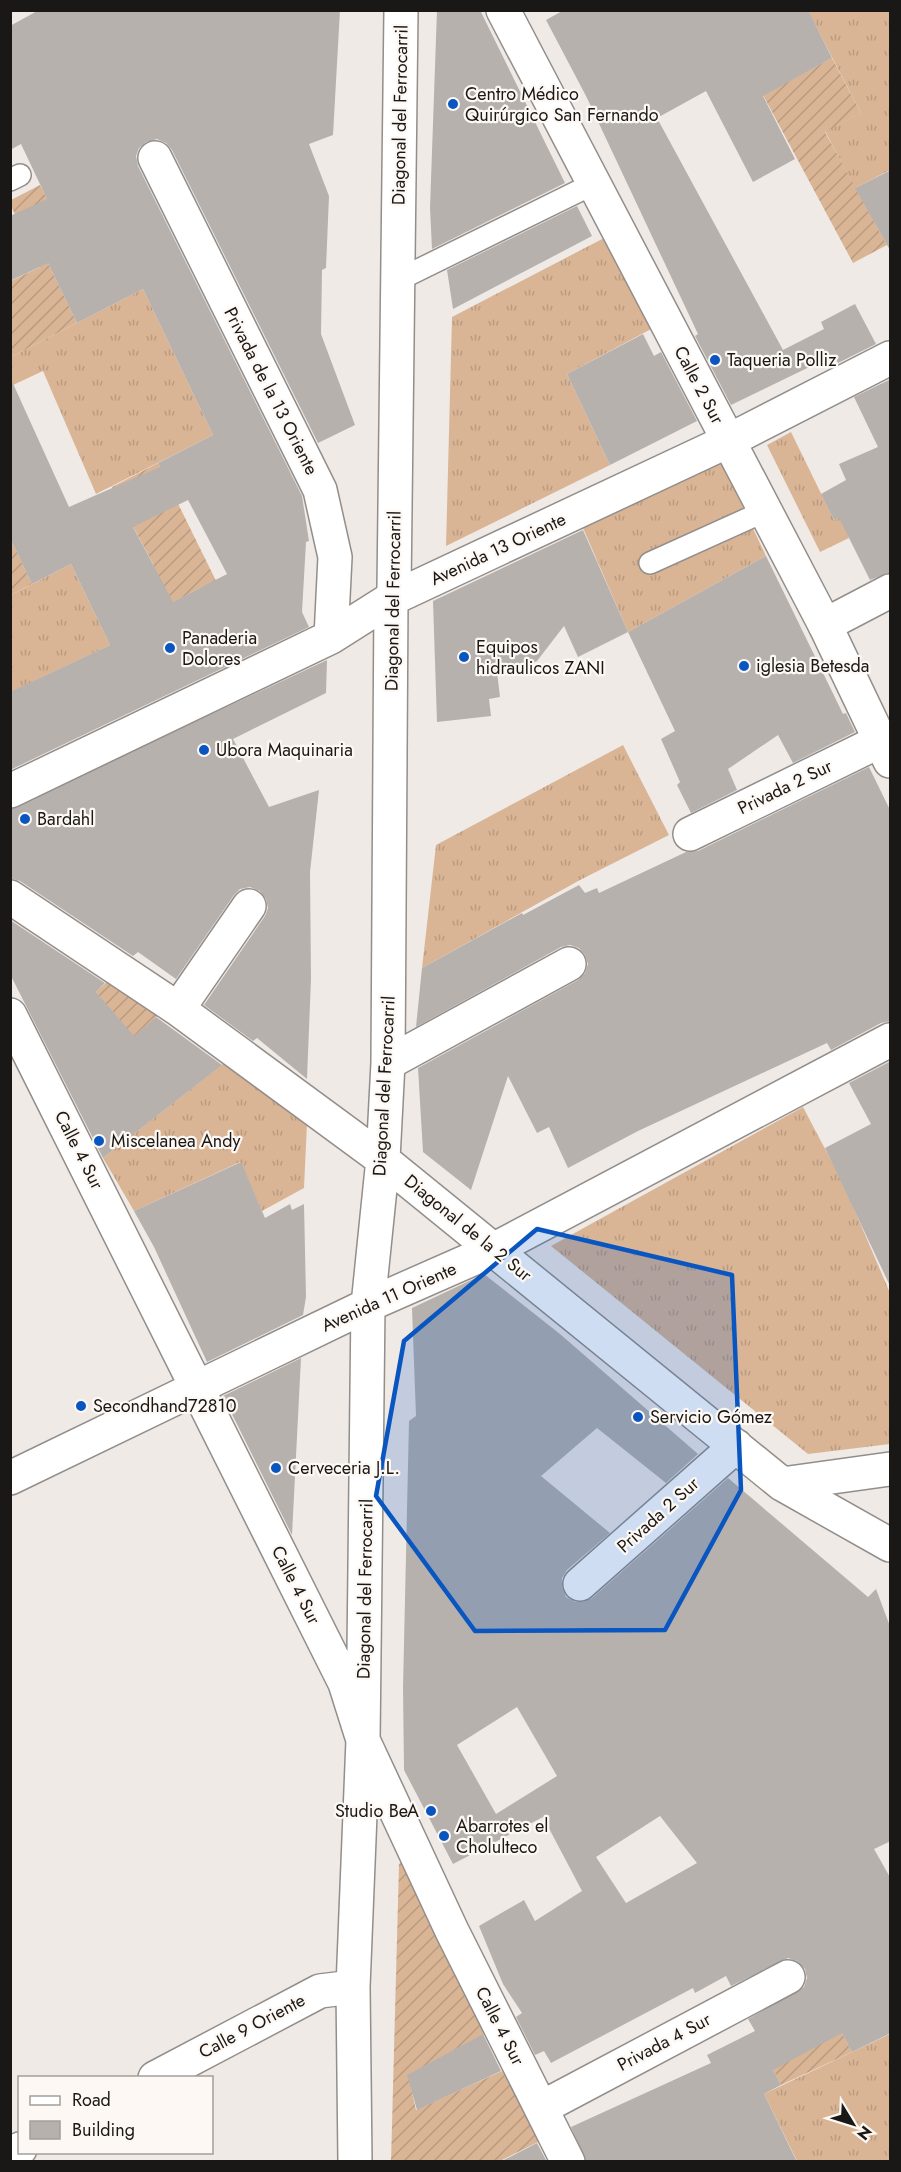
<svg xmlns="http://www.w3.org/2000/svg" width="901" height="2172" viewBox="0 0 901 2172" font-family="Jost,sans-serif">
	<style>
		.grass { fill: url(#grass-tufts) }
		.garden { fill: url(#garden-furrows) }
		.building { fill: #b6b1ad; fill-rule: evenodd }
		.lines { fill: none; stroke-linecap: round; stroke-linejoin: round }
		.service-casing { stroke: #938e8a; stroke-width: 24 }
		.minor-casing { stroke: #938e8a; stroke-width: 36 }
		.secondary-casing { stroke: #938e8a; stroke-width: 36 }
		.service { stroke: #fff; stroke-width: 21 }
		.minor { stroke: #fff; stroke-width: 33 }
		.secondary { stroke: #fff; stroke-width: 33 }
		.marked { fill: #0a56c0; fill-opacity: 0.2; stroke: #0a56c0; stroke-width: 4.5; stroke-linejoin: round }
		.poi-dot { fill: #0a56c0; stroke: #fdf8f3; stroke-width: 2 }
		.labels { text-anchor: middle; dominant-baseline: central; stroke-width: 4.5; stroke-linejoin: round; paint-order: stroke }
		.poi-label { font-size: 18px; fill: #1a1816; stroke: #fdf8f3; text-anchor: start }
		.street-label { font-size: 18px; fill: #1a1816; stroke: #fdf8f3 }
	</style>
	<defs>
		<pattern id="grass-tufts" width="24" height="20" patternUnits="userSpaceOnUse" patternTransform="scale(1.5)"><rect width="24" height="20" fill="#dab595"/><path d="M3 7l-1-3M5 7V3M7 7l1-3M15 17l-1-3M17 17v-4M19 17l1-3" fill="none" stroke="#ba9b80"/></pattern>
		<pattern id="garden-furrows" width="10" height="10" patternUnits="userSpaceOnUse" patternTransform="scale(1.5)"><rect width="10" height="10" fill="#dab595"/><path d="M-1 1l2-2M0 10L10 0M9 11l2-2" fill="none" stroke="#ba9b80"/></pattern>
	</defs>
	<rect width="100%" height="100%" fill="#f0eae6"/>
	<path class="grass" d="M 808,11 L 890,11 L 890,170 L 855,188 L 825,131 L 861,113 Z
		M 606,237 L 653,328 L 567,374 L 610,465 L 446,546 L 452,317 Z
		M 143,289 L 213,435 L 96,494 L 43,371 L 13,385 L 20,399 L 11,403 L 11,357 Z
		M 791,432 L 834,520 L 841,517 L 849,538 L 820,552 L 767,445 Z
		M 721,461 L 766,556 L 628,632 L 583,528 Z
		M 71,564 L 110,645 L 11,692 L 11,595 Z
		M 623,745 L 669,835 L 580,880 L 422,968 L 436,845 Z
		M 228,1060 L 307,1124 L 304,1188 L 262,1211 L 240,1162 L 134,1211 L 103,1158 Z
		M 803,1107 L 843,1183 L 890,1293 L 890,1444 L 808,1454 L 551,1246 Z
		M 890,2034 L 890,2161 L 797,2161 L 764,2094 Z"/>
	<path class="garden" d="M 832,58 L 861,113 L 825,132 L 887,245 L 853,263 L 749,69 L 780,86 Z
		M 40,185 L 50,204 L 48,263 L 77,323 L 11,357 L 11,281 L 40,267 L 11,206 L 11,200 Z
		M 158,463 L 223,595 L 202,587 L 166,606 L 153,564 L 112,487 Z
		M 10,538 L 32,584 L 11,595 L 10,595 Z
		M 109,980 L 161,1013 L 132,1038 L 96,992 Z
		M 406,1859 L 484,2034 L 408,2075 L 416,2110 L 502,2071 L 542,2140 L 500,2161 L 391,2162 L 399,1864 Z
		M 816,1983 L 852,2052 L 781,2085 L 773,2070 Z"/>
	<path class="building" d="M 39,10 L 340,10 L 333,135 L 309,144 L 329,196 L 326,268 L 322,270 L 321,334 L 355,425 L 318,443 L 172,150 L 166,143 L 157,139 L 146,142 L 139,148 L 136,156 L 138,166 L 302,496 L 309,541 L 306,542 L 302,612 L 309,627 L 10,770 L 10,692 L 110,645 L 71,564 L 32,584 L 10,538 L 10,377 L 69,507 L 160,467 L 158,463 L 213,435 L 143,289 L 77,323 L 48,263 L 10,281 L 10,216 L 47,199 L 21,144 L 10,150 L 10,26 ZM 188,500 L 227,574 L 173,602 L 133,527 Z
		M 437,10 L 480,10 L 565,183 L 432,249 L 430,208 Z
		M 564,10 L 808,10 L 832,58 L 763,96 L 795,159 L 753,182 L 706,91 L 657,118 L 783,350 L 824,329 L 821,322 L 855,304 L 876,344 L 838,363 L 834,355 L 731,405 L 695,336 L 698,334 L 586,96 L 546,20 Z
		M 891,170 L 891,252 L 855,188 Z
		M 577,206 L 592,236 L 453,309 L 447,270 Z
		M 643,334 L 654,356 L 661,352 L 697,421 L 610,465 L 567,374 Z
		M 891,379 L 891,572 L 870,580 L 839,518 L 834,520 L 821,494 L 846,480 L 839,464 L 878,447 L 854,397 Z
		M 583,530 L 628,632 L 578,657 L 564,626 L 537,661 L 524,667 L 497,672 L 500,697 L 489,699 L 491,716 L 437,722 L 433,601 Z
		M 766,556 L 843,714 L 846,713 L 855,732 L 793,763 L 778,735 L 728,769 L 737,790 L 691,813 L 677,785 L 680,782 L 661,739 L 675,731 L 628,632 Z
		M 327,660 L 326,693 L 233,739 L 269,807 L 319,790 L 310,872 L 311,979 L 307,1079 L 257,1038 L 253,1041 L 204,1005 L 265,916 L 268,908 L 266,899 L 260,891 L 250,887 L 240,889 L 234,895 L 176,979 L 138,952 L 133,956 L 20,881 L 10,878 L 10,809 Z
		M 869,767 L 891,812 L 891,1021 L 881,1023 L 831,1050 L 827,1043 L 638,1131 L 568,1168 L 549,1127 L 537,1133 L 508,1076 L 471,1190 L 423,1152 L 418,1068 L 578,980 L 585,973 L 588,964 L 585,955 L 579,948 L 570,945 L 561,947 L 416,1027 L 422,968 L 522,913 L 523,915 L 579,885 L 585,893 L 597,888 L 599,893 L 686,852 L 698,851 Z
		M 10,920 L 105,983 L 96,992 L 134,1036 L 156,1017 L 222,1065 L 103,1158 L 10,974 Z
		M 891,1061 L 891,1288 L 825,1148 L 871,1124 L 849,1083 Z
		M 241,1162 L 265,1218 L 290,1204 L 292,1210 L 304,1204 L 306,1297 L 303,1315 L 207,1362 L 154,1247 L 134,1211 Z
		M 484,1274 L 560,1334 L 698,1454 L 666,1483 L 597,1428 L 541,1476 L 610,1533 L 567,1570 L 562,1578 L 562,1587 L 566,1597 L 575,1602 L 583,1602 L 592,1598 L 728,1478 L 868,1597 L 876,1589 L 891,1629 L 891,1841 L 874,1849 L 891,1879 L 891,2033 L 852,2052 L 842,2033 L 773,2070 L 781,2085 L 764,2094 L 797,2162 L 586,2162 L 571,2127 L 711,2063 L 707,2055 L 755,2031 L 748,2019 L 804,1987 L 807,1978 L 805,1969 L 797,1961 L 788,1958 L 731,1986 L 726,1976 L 695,1993 L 693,1988 L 551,2063 L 544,2051 L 535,2055 L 516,2017 L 522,2013 L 503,1984 L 479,1926 L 524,1900 L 535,1921 L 582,1891 L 543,1817 L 453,1864 L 404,1770 L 403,1688 L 409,1421 L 416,1416 L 412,1308 ZM 517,1707 L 557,1776 L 496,1814 L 457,1745 ZM 660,1816 L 697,1863 L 626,1903 L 596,1857 Z
		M 301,1358 L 292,1535 L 223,1396 Z
		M 483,2034 L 501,2071 L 417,2110 L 407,2075 Z
		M 537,2143 L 547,2162 L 500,2162 Z"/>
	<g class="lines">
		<defs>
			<path id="service" d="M 10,180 L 20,175
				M 398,280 L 593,184
				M 650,563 L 765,511"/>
			<path id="minor" d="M 155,158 L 320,490 L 335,557 L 331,637
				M 825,625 L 890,591
				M 10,791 L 331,637 L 391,599 L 728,441 L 890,358
				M 690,834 L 880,741
				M 10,897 L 178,1009 L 378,1156 L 782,1484 L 890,1545
				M 178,1009 L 249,906
				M 10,1015 L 345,1683 L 363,1740 L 452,1931 L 568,2162
				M 388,1063 L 569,964
				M 10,1478 L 368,1305 L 495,1249 L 890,1040
				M 782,1484 L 890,1469
				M 580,1584 L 736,1446
				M 155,2078 L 320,1991 L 353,1987
				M 541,2108 L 788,1977
				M 10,2154 L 20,2149
				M 355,2162 L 353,1987 L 363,1740 L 368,1305 L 383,1159 L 388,1063 L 391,599 L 394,590 L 401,10"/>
			<path id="secondary" d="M 503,10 L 825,625 L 890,761"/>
		</defs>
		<use href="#service" class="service-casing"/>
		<use href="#minor" class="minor-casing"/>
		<use href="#secondary" class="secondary-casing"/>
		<use href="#service" class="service"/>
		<use href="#minor" class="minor"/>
		<use href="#secondary" class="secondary"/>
	</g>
	<path class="marked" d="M 537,1229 L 732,1275 L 741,1490 L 665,1630 L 475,1631 L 376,1496 L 404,1341 Z"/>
	<g class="poi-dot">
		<circle cx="453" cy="104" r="6"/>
		<circle cx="715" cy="360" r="6"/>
		<circle cx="170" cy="648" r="6"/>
		<circle cx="464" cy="657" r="6"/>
		<circle cx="744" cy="666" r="6"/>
		<circle cx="204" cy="750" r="6"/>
		<circle cx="25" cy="819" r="6"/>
		<circle cx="99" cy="1141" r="6"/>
		<circle cx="81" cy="1406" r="6"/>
		<circle cx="638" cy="1417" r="6"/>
		<circle cx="276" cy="1468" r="6"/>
		<circle cx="431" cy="1811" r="6"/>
		<circle cx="444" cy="1836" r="6"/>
	</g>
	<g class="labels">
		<g class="poi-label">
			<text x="465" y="94">Centro Médico<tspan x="465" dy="21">Quirúrgico San Fernando</tspan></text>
			<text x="727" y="360">Taqueria Polliz</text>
			<text x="182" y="638">Panaderia<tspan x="182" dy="21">Dolores</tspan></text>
			<text x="476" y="647">Equipos<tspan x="476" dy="21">hidraulicos ZANI</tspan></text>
			<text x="756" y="666">iglesia Betesda</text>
			<text x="216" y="750">Ubora Maquinaria</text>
			<text x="37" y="819">Bardahl</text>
			<text x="111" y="1141">Miscelanea Andy</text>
			<text x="93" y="1406">Secondhand72810</text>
			<text x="650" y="1417">Servicio Gómez</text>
			<text x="288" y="1468">Cerveceria J.L.</text>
			<text x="419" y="1811" text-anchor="end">Studio BeA</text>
			<text x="456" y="1826">Abarrotes el<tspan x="456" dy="21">Cholulteco</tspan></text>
		</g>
		<g class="street-label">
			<text transform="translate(400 115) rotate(-89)">Diagonal del Ferrocarril</text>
			<text transform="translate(699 385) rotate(62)">Calle 2 Sur</text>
			<text transform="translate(271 391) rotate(63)">Privada de la 13 Oriente</text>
			<text transform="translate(498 549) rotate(-25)">Avenida 13 Oriente</text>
			<text transform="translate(393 601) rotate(-89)">Diagonal del Ferrocarril</text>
			<text transform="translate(785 787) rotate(-26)">Privada 2 Sur</text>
			<text transform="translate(384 1086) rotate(-87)">Diagonal del Ferrocarril</text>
			<text transform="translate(79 1150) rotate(63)">Calle 4 Sur</text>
			<text transform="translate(468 1228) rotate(39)">Diagonal de la 2 Sur</text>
			<text transform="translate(389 1297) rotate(-24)">Avenida 11 Oriente</text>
			<text transform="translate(658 1515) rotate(-42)">Privada 2 Sur</text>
			<text transform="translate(296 1585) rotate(63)">Calle 4 Sur</text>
			<text transform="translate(365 1589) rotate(-89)">Diagonal del Ferrocarril</text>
			<text transform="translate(252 2026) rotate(-28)">Calle 9 Oriente</text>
			<text transform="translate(500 2026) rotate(63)">Calle 4 Sur</text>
			<text transform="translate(664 2042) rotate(-28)">Privada 4 Sur</text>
		</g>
	</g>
	<rect width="901" height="2172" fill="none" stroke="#1a1816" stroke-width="24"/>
	<rect x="18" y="2076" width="195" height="78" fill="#fdf8f3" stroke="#a29e9b" stroke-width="1.5"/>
	<rect x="30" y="2096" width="30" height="9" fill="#ffffff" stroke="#a29e9b" stroke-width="1.5"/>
	<text x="72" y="2106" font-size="18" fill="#1a1816">Road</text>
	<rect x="30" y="2121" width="30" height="18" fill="#b6b1ad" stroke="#a29e9b" stroke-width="1.5"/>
	<text x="72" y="2136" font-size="18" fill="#1a1816">Building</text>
	<g transform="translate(853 2124) rotate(128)" stroke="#fdf8f3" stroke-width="4.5" paint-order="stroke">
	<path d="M0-4.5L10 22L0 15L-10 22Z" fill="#1a1816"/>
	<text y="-9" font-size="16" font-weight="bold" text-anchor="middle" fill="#1a1816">N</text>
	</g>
</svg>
